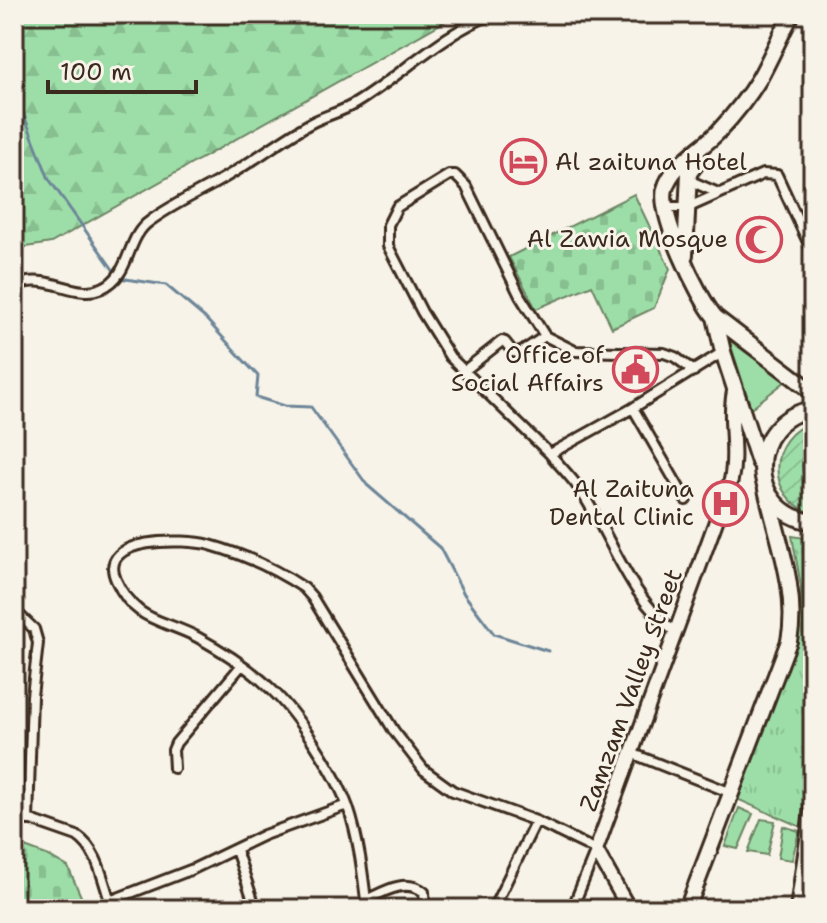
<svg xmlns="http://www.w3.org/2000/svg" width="827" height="923" viewBox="0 0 827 923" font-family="'Shantell Sans',sans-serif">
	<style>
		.grass { fill: #9ddea8; stroke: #6c8463; stroke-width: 2 }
		.forest { fill: url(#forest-firs); stroke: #6c8463; stroke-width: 2 }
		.cemetery { fill: url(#cemetery-stones); stroke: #6c8463; stroke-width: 2 }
		.park { fill: url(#park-tufts); stroke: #6c8463; stroke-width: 2 }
		.garden { fill: url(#garden-furrows); stroke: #6c8463; stroke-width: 2 }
		.water { fill: #8cc2ea; stroke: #6c8598; stroke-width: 2 }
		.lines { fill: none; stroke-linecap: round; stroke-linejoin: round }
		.stream { stroke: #6c8598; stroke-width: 3 }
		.minor-casing { stroke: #3b2a1e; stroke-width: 14 }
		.secondary-casing { stroke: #3b2a1e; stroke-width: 18 }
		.trunk-casing { stroke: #3b2a1e; stroke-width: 20 }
		.minor { stroke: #f7f3e8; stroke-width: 8 }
		.secondary { stroke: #f7f3e8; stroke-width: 12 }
		.trunk { stroke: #f7f3e8; stroke-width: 14 }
		.labels { text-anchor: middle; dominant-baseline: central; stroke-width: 6; stroke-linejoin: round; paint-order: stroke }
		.poi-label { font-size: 24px; fill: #3b2a1e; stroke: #f7f3e8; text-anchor: end }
		.street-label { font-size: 24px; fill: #3b2a1e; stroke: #f7f3e8 }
	</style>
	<defs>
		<pattern id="forest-firs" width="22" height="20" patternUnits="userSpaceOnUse" patternTransform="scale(2)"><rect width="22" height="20" fill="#9ddea8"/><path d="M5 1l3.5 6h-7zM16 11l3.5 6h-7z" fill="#88bf90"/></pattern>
		<pattern id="cemetery-stones" width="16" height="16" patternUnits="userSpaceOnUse" patternTransform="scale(2)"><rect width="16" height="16" fill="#9ddea8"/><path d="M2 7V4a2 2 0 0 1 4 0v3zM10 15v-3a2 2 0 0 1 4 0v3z" fill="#88bf90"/></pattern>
		<pattern id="park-tufts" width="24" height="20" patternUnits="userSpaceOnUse" patternTransform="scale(2)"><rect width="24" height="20" fill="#9ddea8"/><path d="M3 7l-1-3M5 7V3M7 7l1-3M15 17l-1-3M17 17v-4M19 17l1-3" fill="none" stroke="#88bf90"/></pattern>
		<pattern id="garden-furrows" width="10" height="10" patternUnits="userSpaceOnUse" patternTransform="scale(2)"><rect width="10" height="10" fill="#9ddea8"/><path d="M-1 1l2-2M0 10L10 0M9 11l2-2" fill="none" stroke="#88bf90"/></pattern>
	</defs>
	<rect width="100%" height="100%" fill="#f7f3e8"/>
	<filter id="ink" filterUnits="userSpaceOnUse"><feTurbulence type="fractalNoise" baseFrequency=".0125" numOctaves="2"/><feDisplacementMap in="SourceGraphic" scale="16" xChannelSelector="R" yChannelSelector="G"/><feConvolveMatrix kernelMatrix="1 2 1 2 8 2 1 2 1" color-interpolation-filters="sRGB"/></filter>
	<g filter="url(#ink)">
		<path class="grass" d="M 729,340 L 786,381 L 751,408 Z
			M 739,808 L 753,814 L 738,849 L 725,846 Z
			M 761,819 L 775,821 L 767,855 L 748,852 Z
			M 783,826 L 799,831 L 792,860 L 778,858 Z"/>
		<path class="forest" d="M 14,14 L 458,14 L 51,243 L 14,249 Z"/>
		<path class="cemetery" d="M 634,194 L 670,269 L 654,308 L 612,328 L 592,285 L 536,309 L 509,257 Z
			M 14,843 L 49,856 L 68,867 L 83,901 L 61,909 L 14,909 Z"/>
		<path class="park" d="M 792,536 L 813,539 L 813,708 L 801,827 L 737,799 L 785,672 L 801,617 L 801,586 Z"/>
		<path class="garden" d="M 813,422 L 813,513 C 765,499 766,436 813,422 Z"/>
		<path class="water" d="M 813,449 L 813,482 C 798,474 799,458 813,449 Z"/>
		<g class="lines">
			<path class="stream" d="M 14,90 L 49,179 L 119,278 L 166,285 L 205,318 L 258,376 L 256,397 L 285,406 L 311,407 L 367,485 L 440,548 L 464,594 L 494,634 L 548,651"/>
			<defs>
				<path id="minor" d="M 686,179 L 718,193
					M 665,207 L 689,207 L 763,174 L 777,175 L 813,253
					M 14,286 C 49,271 74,300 102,288 C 132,275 125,238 150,221 C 174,203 203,191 229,175 C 257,159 283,138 311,123 C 326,115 342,112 356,103 C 403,74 441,34 493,14
					M 464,371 L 502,341 L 505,342 L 513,352 L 520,353 L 545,336
					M 633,408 L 686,500
					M 550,454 L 450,357 L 422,312 L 388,246 L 388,225 L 397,207 L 449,175 L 455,175 L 466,186 L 520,296 L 545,336 L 575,351 L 664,353 L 675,357 L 694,371
					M 14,610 L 34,629 L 38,643 L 32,696 L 28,820
					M 675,632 C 628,597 611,534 578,487 C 570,476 559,465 550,454 L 633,408 L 723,352
					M 631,753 L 729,792
					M 174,768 L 173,750 L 176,743 L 241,666
					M 14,814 L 77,836 C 100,851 103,885 113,909
					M 236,850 L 256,909
					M 366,900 C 385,891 405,878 424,892 L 425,909
					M 89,909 L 193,869 L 264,835 L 347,805
					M 367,909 C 363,875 359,839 348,807 C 336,773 298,715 272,690 C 252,670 223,651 197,637 C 162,619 135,622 116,580 C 96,535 187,539 210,545 C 242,554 277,570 304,588 L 312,597 L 394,731 L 424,770 L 453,791 L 536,821 L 596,850 L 572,909
					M 493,909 L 536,821"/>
				<path id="secondary" d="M 629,909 L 596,850 L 731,480 C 738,449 727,418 735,387"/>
				<path id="trunk" d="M 792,14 C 780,35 771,58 759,79 C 747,99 733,116 718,132 C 701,150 671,165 665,189 C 658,214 698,297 715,317 L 813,392
					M 685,255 L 689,173 L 699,160
					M 715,317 L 723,352 L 759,462
					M 813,409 C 745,420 745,513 813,522
					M 687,909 L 789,641 C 799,592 777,538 766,489
					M 798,909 L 813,805"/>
			</defs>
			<use href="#minor" class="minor-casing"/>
			<use href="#secondary" class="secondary-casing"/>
			<use href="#trunk" class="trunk-casing"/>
			<use href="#minor" class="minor"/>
			<use href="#secondary" class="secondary"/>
			<use href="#trunk" class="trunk"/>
		</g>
	</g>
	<defs>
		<symbol id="hotel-ring" viewBox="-11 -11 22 22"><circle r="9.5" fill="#f7f3e8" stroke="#d1495b" stroke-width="1.5"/><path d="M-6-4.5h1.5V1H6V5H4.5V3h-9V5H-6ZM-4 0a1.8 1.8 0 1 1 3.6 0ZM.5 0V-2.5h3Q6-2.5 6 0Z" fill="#d1495b"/></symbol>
		<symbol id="mosque-ring" viewBox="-11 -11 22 22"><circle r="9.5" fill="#f7f3e8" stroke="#d1495b" stroke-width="1.5"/><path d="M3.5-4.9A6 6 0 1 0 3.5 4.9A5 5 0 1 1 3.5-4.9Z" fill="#d1495b"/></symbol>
		<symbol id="civic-ring" viewBox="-11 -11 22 22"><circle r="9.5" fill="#f7f3e8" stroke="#d1495b" stroke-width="1.5"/><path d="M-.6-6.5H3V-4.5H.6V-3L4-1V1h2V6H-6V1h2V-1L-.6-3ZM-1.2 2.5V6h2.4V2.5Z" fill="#d1495b"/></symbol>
		<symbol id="hospital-ring" viewBox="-11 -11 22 22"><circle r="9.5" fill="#f7f3e8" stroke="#d1495b" stroke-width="1.5"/><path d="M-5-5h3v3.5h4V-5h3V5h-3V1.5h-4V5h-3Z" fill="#d1495b"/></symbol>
	</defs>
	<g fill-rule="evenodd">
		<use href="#hotel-ring" x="498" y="136" width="51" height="51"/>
		<use href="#mosque-ring" x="734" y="214" width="51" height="51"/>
		<use href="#civic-ring" x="610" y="344" width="51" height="51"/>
		<use href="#hospital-ring" x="700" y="478" width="51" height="51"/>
	</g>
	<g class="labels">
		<g class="poi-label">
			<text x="555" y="162" text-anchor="start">Al zaituna Hotel</text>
			<text x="728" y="239">Al Zawia Mosque</text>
			<text x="604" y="355">Office of<tspan x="604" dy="28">Social Affairs</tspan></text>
			<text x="694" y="489">Al Zaituna<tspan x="694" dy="28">Dental Clinic</tspan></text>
		</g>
		<g class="street-label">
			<text transform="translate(631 690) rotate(-70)">Zamzam Valley Street</text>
		</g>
	</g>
	<rect width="827" height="923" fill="none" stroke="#f7f3e8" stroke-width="48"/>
	<rect x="24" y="24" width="779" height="875" fill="none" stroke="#3b2a1e" stroke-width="3" filter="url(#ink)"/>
	<path d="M48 80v12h148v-12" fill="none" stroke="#3b2a1e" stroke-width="4"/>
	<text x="60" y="80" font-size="24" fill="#3b2a1e" stroke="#f7f3e8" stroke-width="6" paint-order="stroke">100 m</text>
</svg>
